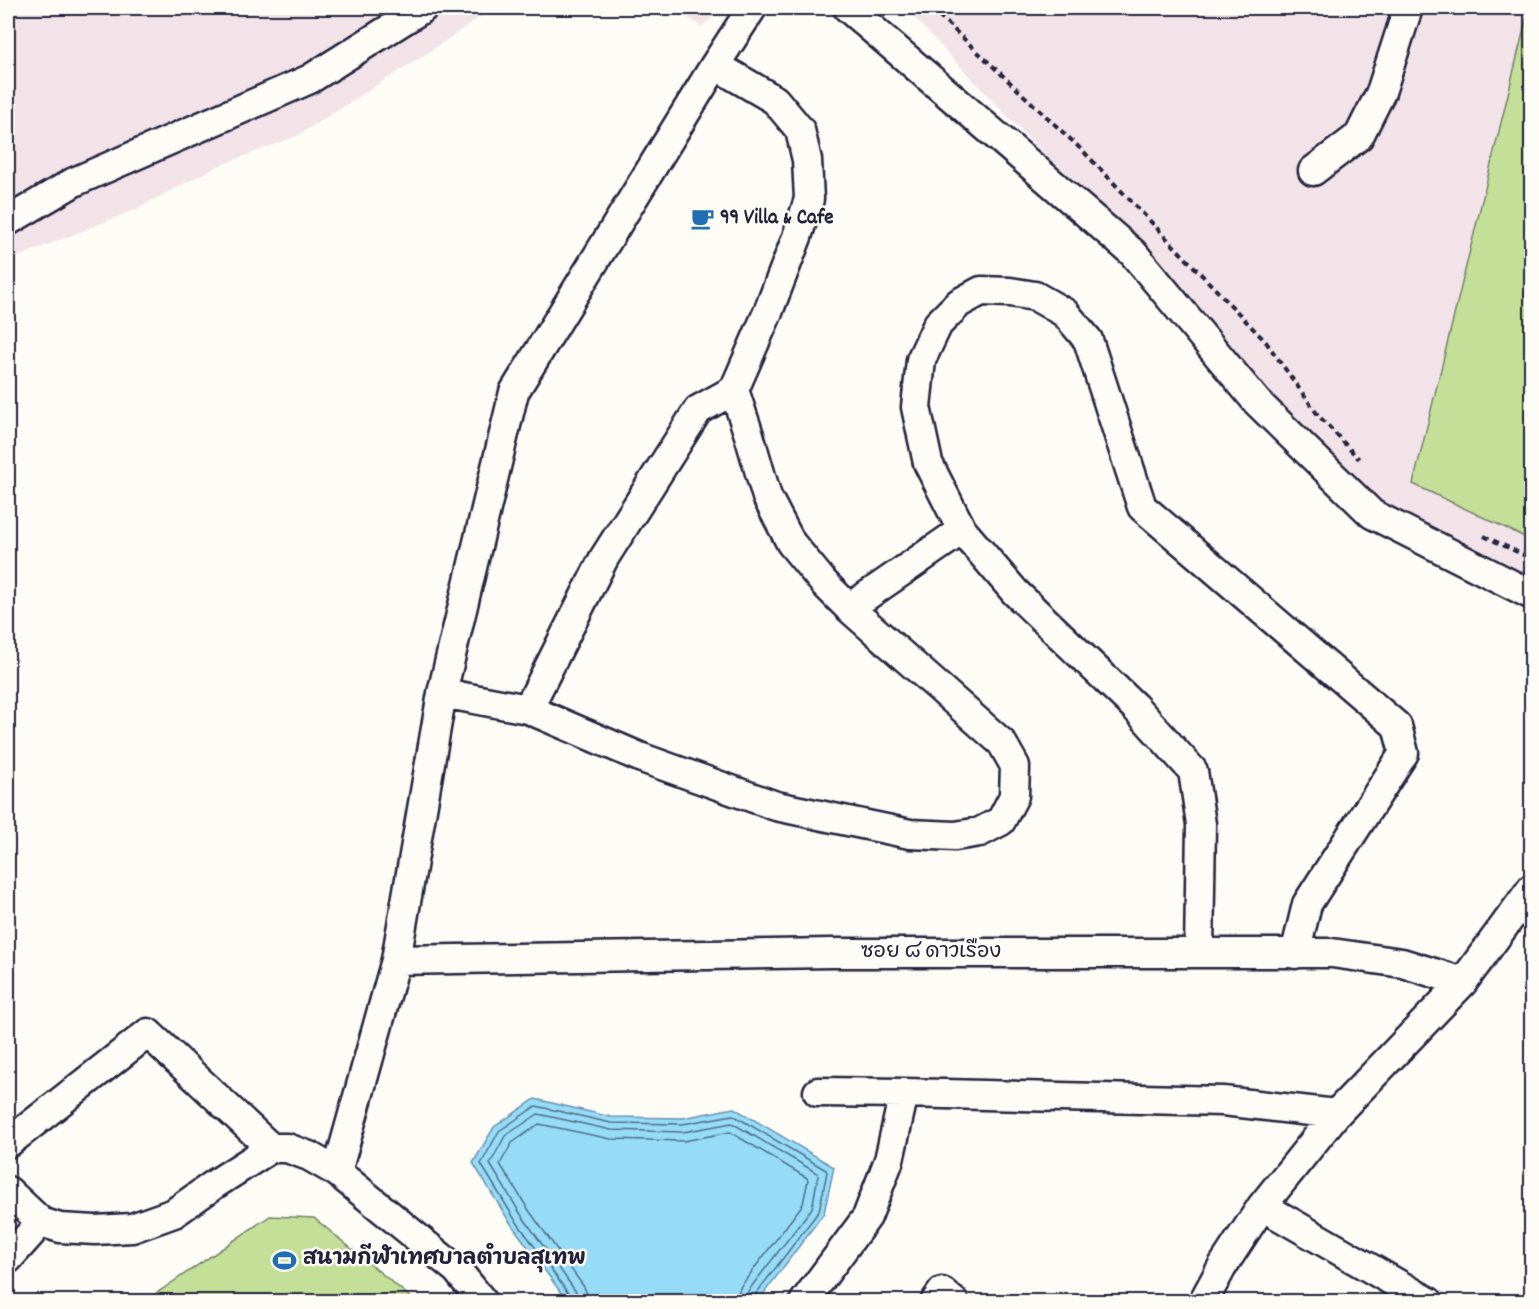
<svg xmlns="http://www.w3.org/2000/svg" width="1539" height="1309" viewBox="0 0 1539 1309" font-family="Dekko,'Playpen Sans Thai',sans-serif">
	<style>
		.built { fill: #f2e3e9 }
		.green { fill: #c4e098; stroke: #73816a; stroke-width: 1.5 }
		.water { fill: #96dcf8; stroke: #6892ac; stroke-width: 1.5 }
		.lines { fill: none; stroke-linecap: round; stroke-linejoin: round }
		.shore { stroke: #506c87; stroke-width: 1.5 }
		.minor-casing { stroke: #22223b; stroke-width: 33 }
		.path { stroke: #22223b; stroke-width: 4; stroke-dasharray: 6 4.5; stroke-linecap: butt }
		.minor { stroke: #fdfcf7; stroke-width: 28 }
		.labels { text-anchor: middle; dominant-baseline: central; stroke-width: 5; stroke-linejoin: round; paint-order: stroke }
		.poi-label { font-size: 21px; font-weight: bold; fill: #22223b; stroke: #fdfcf7; text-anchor: start }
		.street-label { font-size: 21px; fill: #22223b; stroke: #fdfcf7 }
	</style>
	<rect width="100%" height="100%" fill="#fdfcf7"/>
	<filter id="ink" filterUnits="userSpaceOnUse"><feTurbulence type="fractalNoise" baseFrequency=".0167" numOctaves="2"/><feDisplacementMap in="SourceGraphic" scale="12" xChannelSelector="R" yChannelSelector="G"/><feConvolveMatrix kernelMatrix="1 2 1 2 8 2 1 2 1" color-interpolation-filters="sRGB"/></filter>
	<g filter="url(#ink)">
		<path class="built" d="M 8,8 L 493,8 L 426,54 L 297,136 L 218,166 L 136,209 L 8,261 Z
			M 676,8 L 724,8 L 701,27 Z
			M 905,8 L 1531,8 L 1531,581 L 1390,521 Z"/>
		<path class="green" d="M 1529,8 L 1532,8 L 1531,540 L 1413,484 Z
			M 270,1216 L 314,1218 L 415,1301 L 145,1301 Z"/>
		<path class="water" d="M 535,1099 L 611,1117 L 683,1118 L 734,1108 L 834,1167 L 824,1213 L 758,1301 L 567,1301 L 509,1221 L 473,1163 L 494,1127 Z"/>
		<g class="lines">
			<path class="shore" d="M 571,1302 L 570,1296 L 514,1218 L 481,1164 L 499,1131 L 536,1106 L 611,1123 L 683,1124 L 733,1115 L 826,1170 L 827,1172 L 819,1211 L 755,1295 L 753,1302
				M 579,1302 L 576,1292 L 520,1213 L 490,1164 L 505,1136 L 538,1114 L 611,1130 L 683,1132 L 732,1123 L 817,1173 L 818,1176 L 812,1208 L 748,1291 L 746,1302
				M 588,1302 L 587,1294 L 584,1287 L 528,1209 L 500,1164 L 512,1143 L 539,1124 L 611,1139 L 684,1141 L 730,1132 L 807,1178 L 808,1180 L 803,1204 L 741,1286 L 738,1293 L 737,1302"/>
			<defs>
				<path id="minor" d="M 848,8 L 1133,253 L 1257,402 L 1372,514 L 1532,595
					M 1313,171 L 1359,136 L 1381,92 L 1408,8
					M 8,221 L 74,182 L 310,79 L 423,8
					M 849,608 L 962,530
					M 442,693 L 528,709 L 642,758 L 776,806 L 910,834 L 955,836 L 980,832 L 1001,821 L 1014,796 L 1015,766 L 1002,743 L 849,608 L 824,583 L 791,543 L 767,497 L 749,435 L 734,390 L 768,312 L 797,237 L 809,199 L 807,160 L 800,130 L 775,100 L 715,65
					M 528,709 L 604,558 L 698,410 L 734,390
					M 1199,953 L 1201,824 L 1193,771 L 1135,707 L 1015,592 L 962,530 L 928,463 L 916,407 L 921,360 L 938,324 L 959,303 L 981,291 L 1010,292 L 1035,296 L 1065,313 L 1088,340 L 1142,507 L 1397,726 L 1404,753 L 1307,904 L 1295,954
					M 396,960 L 831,953 L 1332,953 L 1402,963 L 1463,982
					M 818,1092 L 904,1093 L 1223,1101 L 1336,1114
					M 8,1143 L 148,1033 L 271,1148
					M 337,1172 L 396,960 L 442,693 L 514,392 L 715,65 L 752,8
					M 8,1191 L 41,1222 L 60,1228 L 95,1230 L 132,1228 L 174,1213 L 215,1184 L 271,1148 L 287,1148 L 309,1156 L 337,1172 L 457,1270 L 483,1302
					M 1262,1206 L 1429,1302
					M 8,1259 L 41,1222
					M 804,1302 L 867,1217 L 889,1160 L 904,1093
					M 935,1302 L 942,1292 L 954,1302
					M 1203,1302 L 1222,1267 L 1262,1206 L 1336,1114 L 1463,982 L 1532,888"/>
			</defs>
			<use href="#minor" class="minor-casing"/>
			<path class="path" d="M 931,8 L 1084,152 L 1266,342 L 1318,415 L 1359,459
				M 1484,536 L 1532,559"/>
			<use href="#minor" class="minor"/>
		</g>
	</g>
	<defs>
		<symbol id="cafe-bare" viewBox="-9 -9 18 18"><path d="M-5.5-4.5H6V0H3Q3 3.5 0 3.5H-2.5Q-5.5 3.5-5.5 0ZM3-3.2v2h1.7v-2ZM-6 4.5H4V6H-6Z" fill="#1f6fb2" stroke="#fdfcf7" stroke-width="2.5" paint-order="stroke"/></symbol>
		<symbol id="stadium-bare" viewBox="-9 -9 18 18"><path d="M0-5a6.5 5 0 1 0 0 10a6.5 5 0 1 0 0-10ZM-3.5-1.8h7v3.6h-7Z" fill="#1f6fb2" stroke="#fdfcf7" stroke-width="2.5" paint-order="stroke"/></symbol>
	</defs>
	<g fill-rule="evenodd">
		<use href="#cafe-bare" x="686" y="202" width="33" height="33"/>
		<use href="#stadium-bare" x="268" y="1244" width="33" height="33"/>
	</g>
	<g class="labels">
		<g class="poi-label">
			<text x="720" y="219">99 Villa &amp; Cafe</text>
			<text x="303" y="1260">สนามกีฬาเทศบาลตำบลสุเทพ</text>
		</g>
		<g class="street-label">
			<text x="931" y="953">ซอย ๘ ดาวเรือง</text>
		</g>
	</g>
	<rect width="1539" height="1309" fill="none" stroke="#fdfcf7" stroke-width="30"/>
	<rect x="15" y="15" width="1509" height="1279" fill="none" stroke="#22223b" stroke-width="2" filter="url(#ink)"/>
</svg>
